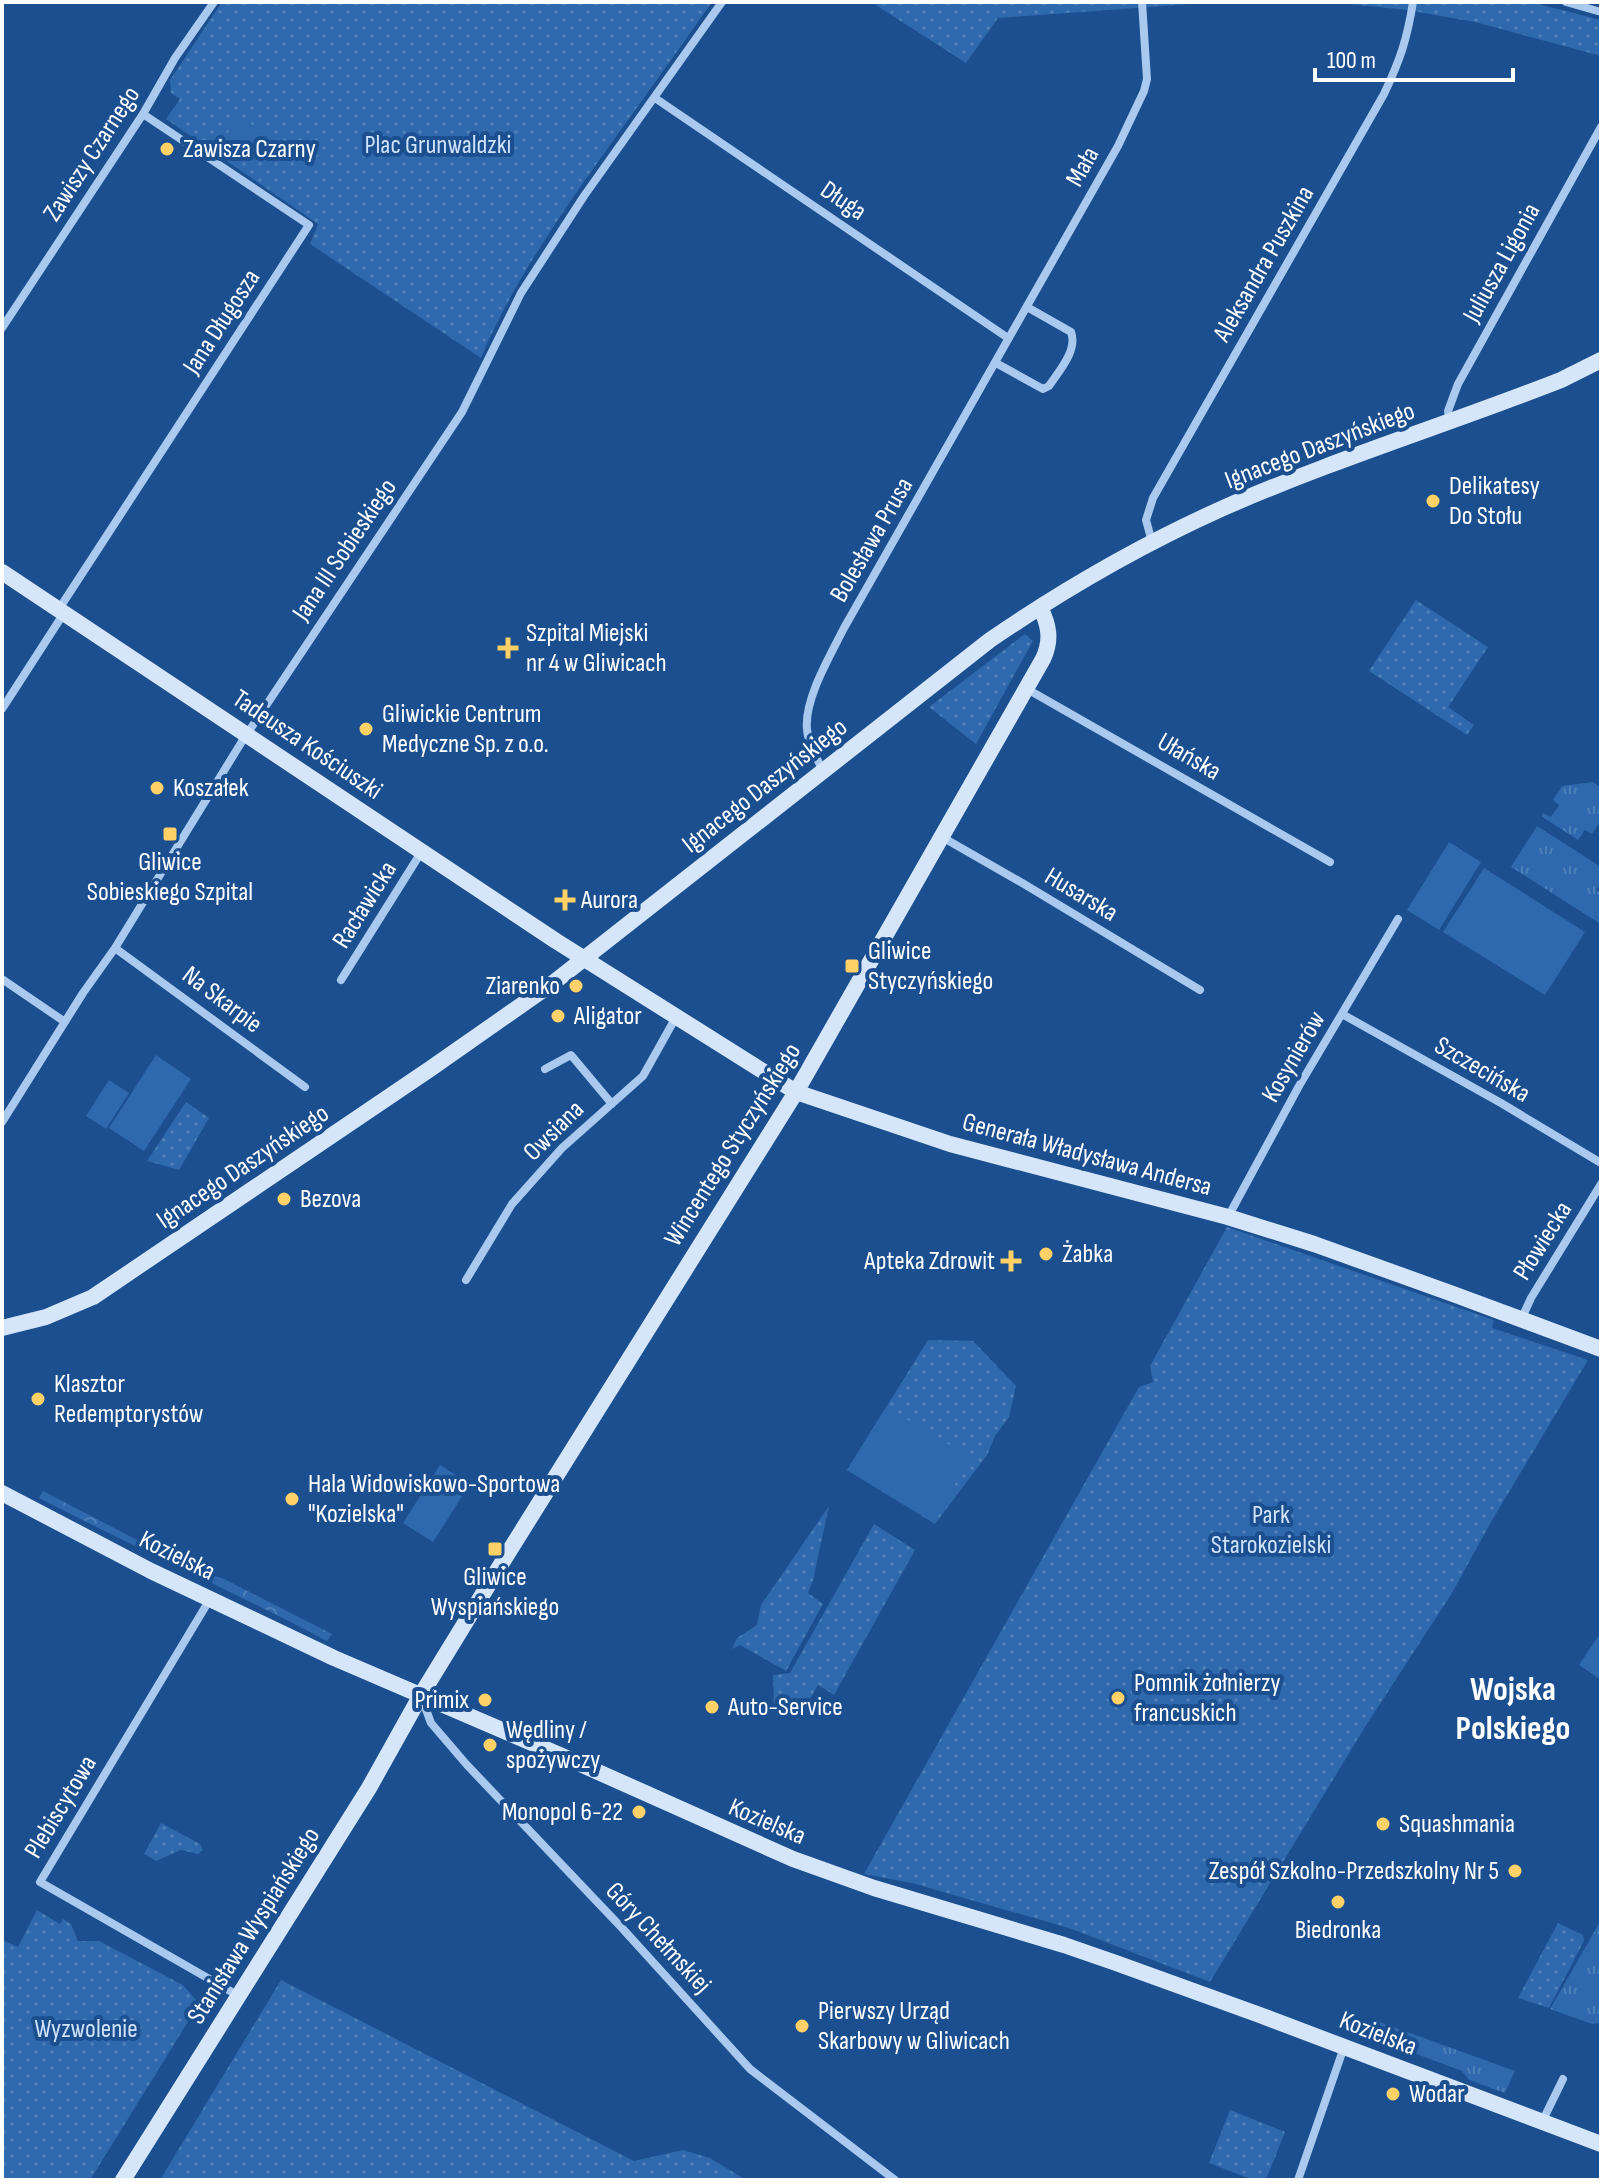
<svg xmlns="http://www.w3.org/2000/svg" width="1603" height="2182" viewBox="0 0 1603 2182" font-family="'Sofia Sans Condensed',sans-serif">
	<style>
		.grass { fill: url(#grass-tufts) }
		.forest { fill: url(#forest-crowns) }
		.park { fill: url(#park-dots) }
		.pitch { fill: #2e69ad }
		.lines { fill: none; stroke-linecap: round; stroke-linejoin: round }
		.street { stroke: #a9c9ee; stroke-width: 8 }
		.secondary { stroke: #d6e6fa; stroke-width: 16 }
		.poi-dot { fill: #ffd166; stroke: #1b4f8f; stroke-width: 3 }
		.labels { text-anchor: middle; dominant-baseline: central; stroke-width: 8; stroke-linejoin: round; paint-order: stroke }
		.park-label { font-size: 26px; fill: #cfe3fa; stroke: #1b4f8f }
		.poi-label { font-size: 26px; fill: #fff; stroke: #1b4f8f; text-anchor: start }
		.street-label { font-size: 26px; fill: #fff; stroke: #1b4f8f }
		.district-label { font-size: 34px; font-weight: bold; fill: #fff; stroke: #1b4f8f }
	</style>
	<defs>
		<pattern id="grass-tufts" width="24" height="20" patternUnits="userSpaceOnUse" patternTransform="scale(2)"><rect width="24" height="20" fill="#2e69ad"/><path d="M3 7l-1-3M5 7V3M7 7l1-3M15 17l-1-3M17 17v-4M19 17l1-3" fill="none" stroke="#4d80b9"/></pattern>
		<pattern id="forest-crowns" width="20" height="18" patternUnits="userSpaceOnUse" patternTransform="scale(2)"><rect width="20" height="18" fill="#2e69ad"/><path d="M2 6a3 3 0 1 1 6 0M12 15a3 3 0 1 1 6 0" fill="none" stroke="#4d80b9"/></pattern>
		<pattern id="park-dots" width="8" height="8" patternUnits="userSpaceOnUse" patternTransform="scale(2)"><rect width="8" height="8" fill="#2e69ad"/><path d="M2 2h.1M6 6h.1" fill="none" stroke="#4d80b9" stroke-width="1.8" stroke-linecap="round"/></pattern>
	</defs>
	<rect width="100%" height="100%" fill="#1b4f8f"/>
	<path class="grass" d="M 1593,782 L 1601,788 L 1601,820 L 1592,834 L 1585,830 L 1578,840 L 1541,816 L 1543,813 L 1551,817 L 1559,805 L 1553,800 L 1562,786 Z
		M 1537,826 L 1601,867 L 1601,882 L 1597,890 L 1601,893 L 1601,919 L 1599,923 L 1511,867 Z
		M 1601,1920 L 1601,2023 L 1592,2024 L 1550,2009 Z
		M 1377,2021 L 1515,2071 L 1505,2093 L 1469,2080 L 1462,2071 L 1382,2041 L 1380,2046 L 1362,2040 L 1370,2022 Z"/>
	<path class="forest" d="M 43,1491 L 187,1566 L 224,1579 L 332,1634 L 327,1641 C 232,1591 134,1547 39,1498 Z"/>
	<path class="park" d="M 222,2 L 712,2 C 677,52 641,102 605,152 C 559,217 512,284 481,358 L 310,244 L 318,224 L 166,119 L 180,99 L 171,93 L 170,80 Z
		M 871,2 L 1218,2 L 998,18 L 966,63 Z
		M 1328,2 L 1530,2 L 1601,20 L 1601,56 L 1475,22 L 1407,10 Z
		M 1416,600 L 1488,647 L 1448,707 L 1474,725 L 1467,735 L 1369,671 Z
		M 1025,634 L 1033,641 L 976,744 L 929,707 Z
		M 186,1102 L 209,1118 L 179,1170 L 147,1161 Z
		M 1227,1227 L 1494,1320 L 1492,1328 L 1588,1360 L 1491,1522 L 1452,1593 L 1365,1727 L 1210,1982 L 1069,1928 L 912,1883 L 864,1874 L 1139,1387 L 1153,1382 L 1150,1366 Z
		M 928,1340 L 973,1341 L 1016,1386 L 1009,1417 L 995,1436 L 987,1455 L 935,1524 L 847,1470 Z
		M 829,1506 L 813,1580 L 808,1593 L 823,1604 L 786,1671 L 740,1645 L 732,1649 L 737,1638 L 757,1625 L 761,1605 Z
		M 874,1524 L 915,1550 L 834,1695 L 818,1685 L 798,1720 L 774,1708 L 773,1675 L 790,1673 Z
		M 161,1823 L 200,1844 L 203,1850 L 198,1854 L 181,1850 L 156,1861 L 144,1854 Z
		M 37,1910 L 60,1924 L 63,1919 L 71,1924 L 78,1941 L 99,1941 L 183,1985 L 196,2000 L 196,2006 L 191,2017 L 90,2180 L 2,2180 L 2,1940 L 18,1947 Z
		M 1558,1923 L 1583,1935 L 1584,1941 L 1549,2008 L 1518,1998 Z
		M 281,1980 L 634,2161 L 683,2150 L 710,2158 L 746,2180 L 160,2180 Z
		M 1230,2110 L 1285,2132 L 1266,2180 L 1253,2180 L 1209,2163 Z"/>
	<path class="pitch" d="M 239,116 L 273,139 L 259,159 L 226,136 Z
		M 1449,842 L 1481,862 L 1439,930 L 1407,910 Z
		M 1484,868 L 1585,932 L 1545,995 L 1443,932 Z
		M 156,1055 L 191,1079 L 144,1151 L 109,1128 Z
		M 109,1080 L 129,1093 L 106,1129 L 86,1116 Z
		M 886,1407 L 971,1458 L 932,1521 L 847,1470 Z
		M 440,1465 L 470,1484 L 433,1542 L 403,1523 Z
		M 1601,1632 L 1601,1680 L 1579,1665 Z"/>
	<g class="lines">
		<path class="street" d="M 1566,2 L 1601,12
			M 655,98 L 1008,338
			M 2,328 L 143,114 L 175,58 L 214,2
			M 996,363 L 1043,389 L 1049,386 C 1059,371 1078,350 1071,332 L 1027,307
			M 1450,422 L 1448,411 L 1458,384 L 1601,127
			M 1152,542 L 1146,520 L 1153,498 L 1384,94 C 1400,60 1407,40 1413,2
			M 59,609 L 309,225 L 143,114
			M 1027,689 L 1330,862
			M 2,709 L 64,613
			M 823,771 C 817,758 808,744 807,729 C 804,699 831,654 844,628 L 1118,146 L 1144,91 L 1147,79 L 1142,2
			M 942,837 L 1024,884 L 1200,990
			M 115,948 L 305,1087
			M 2,979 L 65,1022
			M 341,980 L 422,851
			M 1342,1014 L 1501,1103 L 1601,1163
			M 545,1069 L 571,1055 L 612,1104
			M 2,1122 L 83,993 L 115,948 L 241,743 L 462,412 L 521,293 L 584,196 L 722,2
			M 1228,1217 L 1299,1086 L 1398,919
			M 466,1280 L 512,1204 L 562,1148 L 643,1076 L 676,1017
			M 1521,1320 L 1531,1298 L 1601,1184
			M 210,1599 L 40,1882 L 239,1996
			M 421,1696 L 431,1723 L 467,1765 L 622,1928 L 750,2069 L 895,2180
			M 1542,2122 L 1563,2079
			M 1298,2180 L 1344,2047"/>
		<path class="secondary" d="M 2,572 L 556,941 L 796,1092 L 950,1144 L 1228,1217 L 1314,1244 L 1453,1294 L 1601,1349
			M 2,1328 L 46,1317 L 93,1297 L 430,1069 L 553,983 L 990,640 C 1063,590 1141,545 1221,509 C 1332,460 1449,424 1561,380 L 1601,360
			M 2,1493 L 151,1571 L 334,1658 L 560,1755 L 793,1859 L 874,1888 L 1064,1945 L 1116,1963 L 1257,2014 L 1601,2144
			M 123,2180 L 369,1788 L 421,1695 L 508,1553 L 796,1092 L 1043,659 C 1052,640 1049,625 1040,607"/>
	</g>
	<g class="poi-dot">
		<circle cx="167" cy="149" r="8"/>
		<circle cx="1433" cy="501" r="8"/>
		<path d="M504 636h8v8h8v8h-8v8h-8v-8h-8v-8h8z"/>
		<circle cx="366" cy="729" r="8"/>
		<circle cx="157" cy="788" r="8"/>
		<rect x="162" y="826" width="16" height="16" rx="4"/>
		<path d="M561 888h8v8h8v8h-8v8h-8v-8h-8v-8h8z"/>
		<rect x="844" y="958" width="16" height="16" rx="4"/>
		<circle cx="576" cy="986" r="8"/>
		<circle cx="558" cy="1016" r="8"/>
		<circle cx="284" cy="1199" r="8"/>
		<circle cx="1046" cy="1254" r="8"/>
		<path d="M1007 1249h8v8h8v8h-8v8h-8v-8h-8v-8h8z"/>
		<circle cx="38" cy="1399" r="8"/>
		<circle cx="292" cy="1499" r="8"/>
		<rect x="487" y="1541" width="16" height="16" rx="4"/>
		<circle cx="1118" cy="1698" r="8"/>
		<circle cx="485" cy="1700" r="8"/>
		<circle cx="712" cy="1707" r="8"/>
		<circle cx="490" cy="1745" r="8"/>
		<circle cx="639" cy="1812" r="8"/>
		<circle cx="1383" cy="1824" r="8"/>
		<circle cx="1515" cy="1871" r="8"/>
		<circle cx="1338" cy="1902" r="8"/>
		<circle cx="802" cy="2026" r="8"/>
		<circle cx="1393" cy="2094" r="8"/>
	</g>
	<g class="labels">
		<g class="park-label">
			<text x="438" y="145">Plac Grunwaldzki</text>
			<text x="1271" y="1515">Park<tspan x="1271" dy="30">Starokozielski</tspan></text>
			<text x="86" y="2029">Wyzwolenie</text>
		</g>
		<g class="poi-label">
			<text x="183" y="149">Zawisza Czarny</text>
			<text x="1449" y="486">Delikatesy<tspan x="1449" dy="30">Do Stołu</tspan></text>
			<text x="526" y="633">Szpital Miejski<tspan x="526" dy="30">nr 4 w Gliwicach</tspan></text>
			<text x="382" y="714">Gliwickie Centrum<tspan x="382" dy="30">Medyczne Sp. z o.o.</tspan></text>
			<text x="173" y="788">Koszałek</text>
			<text x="170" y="862" text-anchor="middle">Gliwice<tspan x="170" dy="30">Sobieskiego Szpital</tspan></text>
			<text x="581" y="900">Aurora</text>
			<text x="868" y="951">Gliwice<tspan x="868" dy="30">Styczyńskiego</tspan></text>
			<text x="560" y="986" text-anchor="end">Ziarenko</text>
			<text x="574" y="1016">Aligator</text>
			<text x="300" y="1199">Bezova</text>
			<text x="1062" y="1254">Żabka</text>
			<text x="995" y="1261" text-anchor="end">Apteka Zdrowit</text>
			<text x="54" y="1384">Klasztor<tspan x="54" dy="30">Redemptorystów</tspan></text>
			<text x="308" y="1484">Hala Widowiskowo-Sportowa<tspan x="308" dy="30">"Kozielska"</tspan></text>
			<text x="495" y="1577" text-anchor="middle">Gliwice<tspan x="495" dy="30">Wyspiańskiego</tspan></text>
			<text x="1134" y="1683">Pomnik żołnierzy<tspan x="1134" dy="30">francuskich</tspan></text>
			<text x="469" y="1700" text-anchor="end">Primix</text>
			<text x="728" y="1707">Auto-Service</text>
			<text x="506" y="1730">Wędliny /<tspan x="506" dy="30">spożywczy</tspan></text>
			<text x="623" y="1812" text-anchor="end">Monopol 6-22</text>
			<text x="1399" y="1824">Squashmania</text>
			<text x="1499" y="1871" text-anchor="end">Zespół Szkolno-Przedszkolny Nr 5</text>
			<text x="1338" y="1930" text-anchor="middle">Biedronka</text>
			<text x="818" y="2011">Pierwszy Urząd<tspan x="818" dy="30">Skarbowy w Gliwicach</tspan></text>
			<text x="1409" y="2094">Wodar</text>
		</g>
		<g class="street-label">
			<text transform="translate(92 154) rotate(-57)">Zawiszy Czarnego</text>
			<text transform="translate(1083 167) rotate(-61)">Mała</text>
			<text transform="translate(843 201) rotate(34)">Długa</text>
			<text transform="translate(1502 263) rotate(-61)">Juliusza Ligonia</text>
			<text transform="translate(1264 264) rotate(-60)">Aleksandra Puszkina</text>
			<text transform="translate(222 322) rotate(-57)">Jana Długosza</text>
			<text transform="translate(1320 446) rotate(-21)">Ignacego Daszyńskiego</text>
			<text transform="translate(872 540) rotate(-60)">Bolesława Prusa</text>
			<text transform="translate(345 550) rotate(-56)">Jana III Sobieskiego</text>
			<text transform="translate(307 745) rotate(34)">Tadeusza Kościuszki</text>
			<text transform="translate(1189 757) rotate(30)">Ułańska</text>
			<text transform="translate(765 786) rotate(-38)">Ignacego Daszyńskiego</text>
			<text transform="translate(1081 895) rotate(31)">Husarska</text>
			<text transform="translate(365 905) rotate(-58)">Racławicka</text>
			<text transform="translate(222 1000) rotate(37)">Na Skarpie</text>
			<text transform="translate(1294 1057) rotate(-60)">Kosynierów</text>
			<text transform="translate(1482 1070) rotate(30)">Szczecińska</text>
			<text transform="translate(554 1131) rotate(-45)">Owsiana</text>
			<text transform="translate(733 1145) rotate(-58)">Wincentego Styczyńskiego</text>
			<text transform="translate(1087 1155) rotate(15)">Generała Władysława Andersa</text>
			<text transform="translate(243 1167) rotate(-34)">Ignacego Daszyńskiego</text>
			<text transform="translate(1543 1241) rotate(-58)">Płowiecka</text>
			<text transform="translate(177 1556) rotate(26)">Kozielska</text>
			<text transform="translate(61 1807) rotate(-59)">Plebiscytowa</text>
			<text transform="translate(767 1822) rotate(23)">Kozielska</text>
			<text transform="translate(254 1926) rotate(-58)">Stanisława Wyspiańskiego</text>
			<text transform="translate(658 1938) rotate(47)">Góry Chełmskiej</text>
			<text transform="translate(1378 2034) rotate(21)">Kozielska</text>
		</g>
		<g class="district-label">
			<text x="1513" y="1689">Wojska<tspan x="1513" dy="39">Polskiego</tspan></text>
		</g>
	</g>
	<rect width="1603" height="2182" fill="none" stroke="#ffffff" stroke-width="8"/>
	<path d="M1315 68v12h198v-12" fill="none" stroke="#ffffff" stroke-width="4"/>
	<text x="1327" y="68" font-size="24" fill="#ffffff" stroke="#1b4f8f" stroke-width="6" paint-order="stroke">100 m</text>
</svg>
